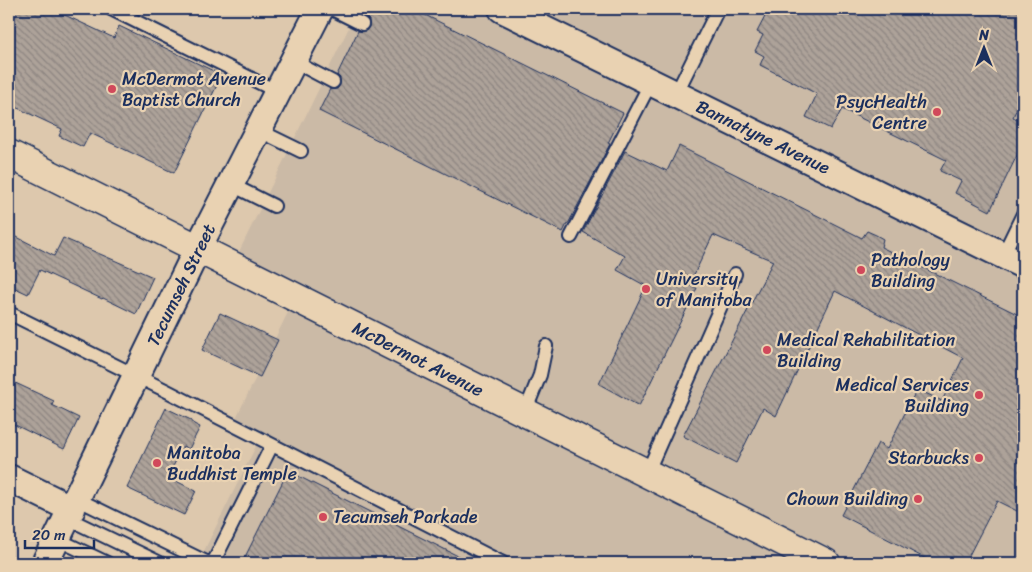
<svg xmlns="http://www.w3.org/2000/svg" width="1032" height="572" viewBox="0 0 1032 572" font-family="Sriracha,sans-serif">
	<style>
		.built { fill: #cbbaa6 }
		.building { fill: url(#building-back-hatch); stroke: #1b2f5e }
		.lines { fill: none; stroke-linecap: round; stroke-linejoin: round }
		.lane-casing { stroke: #1b2f5e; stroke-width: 16 }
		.street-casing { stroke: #1b2f5e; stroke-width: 30 }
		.secondary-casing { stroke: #1b2f5e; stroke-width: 31 }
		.lane { stroke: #e9d2b2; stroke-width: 12 }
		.street { stroke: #e9d2b2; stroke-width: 26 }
		.secondary { stroke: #e9d2b2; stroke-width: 28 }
		.poi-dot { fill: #d1495b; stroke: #e9d2b2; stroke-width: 2 }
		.labels { text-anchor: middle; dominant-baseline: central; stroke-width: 4.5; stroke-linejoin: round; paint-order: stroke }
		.poi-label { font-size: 18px; fill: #1b2f5e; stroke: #e9d2b2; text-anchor: start }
		.street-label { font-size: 18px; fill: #1b2f5e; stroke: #e9d2b2 }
	</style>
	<defs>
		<pattern id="building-back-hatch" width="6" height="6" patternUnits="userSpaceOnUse" patternTransform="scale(1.25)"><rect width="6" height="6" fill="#ada299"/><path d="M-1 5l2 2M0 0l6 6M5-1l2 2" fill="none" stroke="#8c8480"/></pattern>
	</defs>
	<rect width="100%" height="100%" fill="#ddc8ad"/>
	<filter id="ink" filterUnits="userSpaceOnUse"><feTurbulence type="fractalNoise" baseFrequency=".02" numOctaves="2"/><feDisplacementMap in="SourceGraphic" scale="10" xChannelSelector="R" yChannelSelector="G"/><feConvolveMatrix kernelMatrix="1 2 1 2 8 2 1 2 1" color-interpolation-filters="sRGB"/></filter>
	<g filter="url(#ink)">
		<path class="built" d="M 358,9 L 1023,9 L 1023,563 L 198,563 L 263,432 L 235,420 L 296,296 L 233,264 Z"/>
		<path class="building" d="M 14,9 L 52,9 L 114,38 L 119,26 L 222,75 L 174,173 L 90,133 L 83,147 L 59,136 L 62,129 L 9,104 L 9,19 Z
			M 370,9 L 413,9 L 623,113 L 608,143 L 610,144 L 568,224 L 567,224 L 563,232 L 319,111 L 330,89 L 337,89 L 340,85 L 340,78 L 337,75 L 358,31 L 366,31 L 369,27 L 369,20 L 366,17 Z
			M 769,9 L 1023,9 L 1023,95 L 1013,117 L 1023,122 L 1023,143 L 990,211 L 955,193 L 961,181 L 940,171 L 946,160 L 842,109 L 831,129 L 806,117 L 817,94 L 760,65 L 764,56 L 755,51 L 763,35 L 757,32 Z
			M 679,146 L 862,238 L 867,231 L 876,235 L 883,239 L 881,247 L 1023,317 L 1023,514 L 997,501 L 965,563 L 934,563 L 841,515 L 878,443 L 887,449 L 917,389 L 942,401 L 963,358 L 835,291 L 776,416 L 763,408 L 736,463 L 683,436 L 773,261 L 713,235 L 689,285 L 697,288 L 639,406 L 599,384 L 646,286 L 617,270 L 625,256 L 583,232 L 625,151 L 667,171 Z
			M 9,233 L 54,256 L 63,238 L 153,277 L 136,314 L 103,298 L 102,299 L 40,270 L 28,294 L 9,285 Z
			M 220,313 L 278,340 L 260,377 L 202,350 Z
			M 9,380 L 54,401 L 52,405 L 79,418 L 64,449 L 9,422 Z
			M 166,408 L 191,420 L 194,424 L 200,427 L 189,449 L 183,446 L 168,477 L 196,491 L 184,515 L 127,488 Z
			M 288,471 L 472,563 L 242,563 Z"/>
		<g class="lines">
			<defs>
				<path id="lane" d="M 111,9 L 278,92
					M 332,9 L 362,24
					M 293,61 L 333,82
					M 676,94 L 718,9
					M 258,130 L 301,151
					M 230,184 L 274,206
					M 571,237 L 651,82
					M 1003,255 L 1023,214
					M 9,313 L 167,391 L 503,563
					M 525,412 L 540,375 L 546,346
					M 647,473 L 735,274
					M 77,499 L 208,563
					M 67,518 L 160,563
					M 57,539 L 107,563
					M 207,563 L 214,561 L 272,445"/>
				<path id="street" d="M 502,9 L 1023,265
					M 9,478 L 72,509
					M 45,563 L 198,248 L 320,9"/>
				<path id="secondary" d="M 9,154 L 826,563"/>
			</defs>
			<use href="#lane" class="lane-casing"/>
			<use href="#street" class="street-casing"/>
			<use href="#secondary" class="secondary-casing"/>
			<use href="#lane" class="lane"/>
			<use href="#street" class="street"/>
			<use href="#secondary" class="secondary"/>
		</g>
	</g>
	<g class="poi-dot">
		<circle cx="112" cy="89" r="5"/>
		<circle cx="937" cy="112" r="5"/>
		<circle cx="861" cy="270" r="5"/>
		<circle cx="646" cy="289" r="5"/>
		<circle cx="767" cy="350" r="5"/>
		<circle cx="979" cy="395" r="5"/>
		<circle cx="979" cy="458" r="5"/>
		<circle cx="157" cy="463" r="5"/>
		<circle cx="918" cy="499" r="5"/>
		<circle cx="323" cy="517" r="5"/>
	</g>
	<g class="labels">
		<g class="poi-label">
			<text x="122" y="79">McDermot Avenue<tspan x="122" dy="21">Baptist Church</tspan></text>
			<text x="927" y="102" text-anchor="end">PsycHealth<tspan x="927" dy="21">Centre</tspan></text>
			<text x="871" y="260">Pathology<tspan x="871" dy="21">Building</tspan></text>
			<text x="656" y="279">University<tspan x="656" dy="21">of Manitoba</tspan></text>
			<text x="777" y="340">Medical Rehabilitation<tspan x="777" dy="21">Building</tspan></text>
			<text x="969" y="385" text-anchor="end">Medical Services<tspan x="969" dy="21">Building</tspan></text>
			<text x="167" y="453">Manitoba<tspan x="167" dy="21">Buddhist Temple</tspan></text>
			<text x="969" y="458" text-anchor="end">Starbucks</text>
			<text x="908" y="499" text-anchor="end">Chown Building</text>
			<text x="333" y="517">Tecumseh Parkade</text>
		</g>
		<g class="street-label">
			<text transform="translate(763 137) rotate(26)">Bannatyne Avenue</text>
			<text transform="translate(181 285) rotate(-64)">Tecumseh Street</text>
			<text transform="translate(418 359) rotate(27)">McDermot Avenue</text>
		</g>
	</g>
	<rect width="1032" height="572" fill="none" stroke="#e9d2b2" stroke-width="30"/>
	<rect x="15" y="15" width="1002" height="542" fill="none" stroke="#1b2f5e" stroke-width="2" filter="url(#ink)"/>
	<g transform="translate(984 48)" stroke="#e9d2b2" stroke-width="4" paint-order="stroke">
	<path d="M0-4L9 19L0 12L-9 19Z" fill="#1b2f5e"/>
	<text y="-8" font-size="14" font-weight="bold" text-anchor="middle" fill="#1b2f5e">N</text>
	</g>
	<path d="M25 540v8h69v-8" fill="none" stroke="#1b2f5e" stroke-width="2.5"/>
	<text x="32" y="540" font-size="15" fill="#1b2f5e" stroke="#e9d2b2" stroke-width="4" paint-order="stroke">20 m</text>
</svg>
